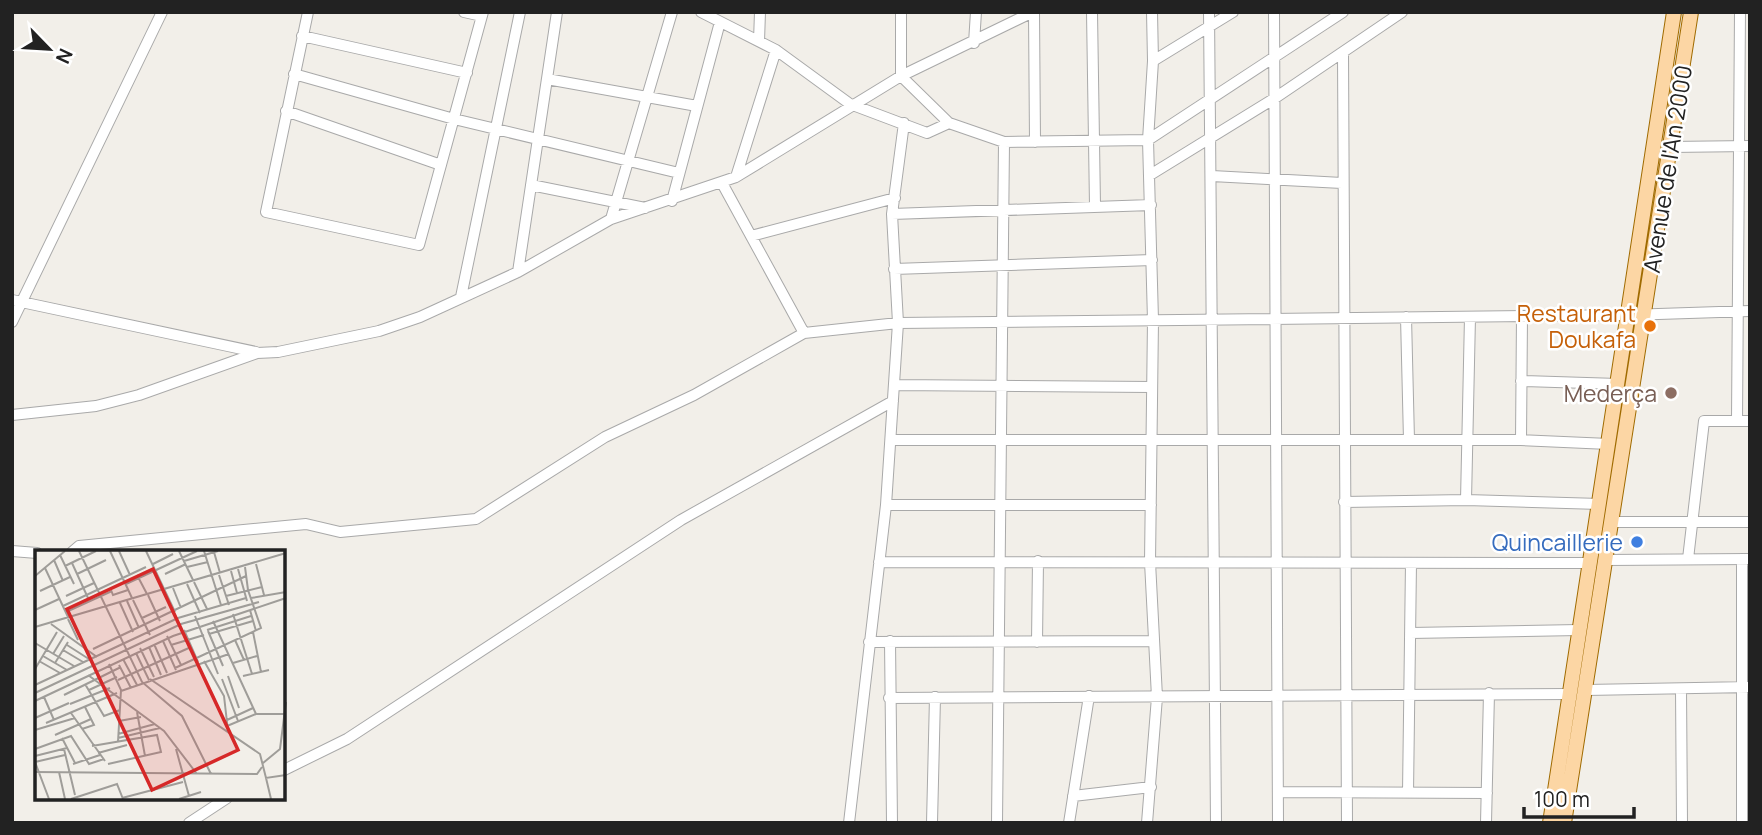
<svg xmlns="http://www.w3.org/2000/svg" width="1762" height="835" viewBox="0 0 1762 835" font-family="Manrope,sans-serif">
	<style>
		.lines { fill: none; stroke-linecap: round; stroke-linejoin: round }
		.minor-casing { stroke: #a9a9a9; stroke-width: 12 }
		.major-casing { stroke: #a06b00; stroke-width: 16 }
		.minor { stroke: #fff; stroke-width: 10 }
		.major { stroke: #fcd6a4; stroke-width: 14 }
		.food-dot { fill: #e8710a; stroke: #fff; stroke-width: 2.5 }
		.education-dot { fill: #8d6e63; stroke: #fff; stroke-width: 2.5 }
		.shop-dot { fill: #3f7fe0; stroke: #fff; stroke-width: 2.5 }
		.labels { text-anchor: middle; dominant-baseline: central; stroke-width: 5; stroke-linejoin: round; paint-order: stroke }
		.street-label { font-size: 23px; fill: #222; stroke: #fff }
		.food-label { font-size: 23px; fill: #c56008; stroke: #fff; text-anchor: end }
		.education-label { font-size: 23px; fill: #785e54; stroke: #fff; text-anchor: end }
		.shop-label { font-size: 23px; fill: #366cbe; stroke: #fff; text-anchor: end }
		.inset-road { fill: none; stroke: #9f9d99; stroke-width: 2 }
		.view { fill: #d62828; fill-opacity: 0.15; stroke: #d62828; stroke-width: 3.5 }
		.inset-edge { fill: none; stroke: #222; stroke-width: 3.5 }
	</style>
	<rect width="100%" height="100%" fill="#f2efe9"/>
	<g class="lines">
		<defs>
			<path id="minor" d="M 308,12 L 266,212 L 419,245 L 483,12
				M 464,12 L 482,16
				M 701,12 L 776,50 L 850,104 L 927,133 L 949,123 L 1004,142 L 1148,140 L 1343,12
				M 901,12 L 901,76 L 949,123
				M 1034,12 L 1035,142
				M 1092,12 L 1095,206
				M 1209,12 L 1216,823
				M 1274,12 L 1278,823
				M 302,36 L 467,73
				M 759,41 L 760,12
				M 974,43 L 976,12
				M 1343,54 L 1347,823
				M 1153,61 L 1233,12
				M 294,74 L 454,119 L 679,173
				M 547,79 L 697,106
				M 286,111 L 441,165
				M 1670,147 L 1750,146
				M 1150,175 L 1275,98 L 1402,12
				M 1212,176 L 1342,183
				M 736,177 L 776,50
				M 722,183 L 804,333
				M 531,185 L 645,208
				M 672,201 L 720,22
				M 892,214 L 1151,205
				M 611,219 L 672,12
				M 751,236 L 895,198
				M 894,269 L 1152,260
				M 518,272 L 557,12
				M 461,297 L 520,12
				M 12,300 L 256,352
				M 1406,317 L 1409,440
				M 12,322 L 162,12
				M 1521,381 L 1618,384
				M 894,385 L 1152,387
				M 12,415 L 96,406 L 139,395 L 257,353 L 278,352 L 379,331 L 420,317 L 518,272 L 611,219 L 736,177 L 901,76 L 1033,12
				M 1737,421 L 1740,12
				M 891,440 L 1521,440 L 1609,444
				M 1521,440 L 1522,316
				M 1466,500 L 1470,317
				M 1344,502 L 1466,500 L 1600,504
				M 886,505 L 1151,505
				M 1613,522 L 1750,522
				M 12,551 L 37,553
				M 72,552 L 79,546 L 306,524 L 340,532 L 476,519 L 605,437 L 694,395 L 804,333 L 898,323 L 1628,315 L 1750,311
				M 1688,559 L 1704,421 L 1750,421
				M 1606,560 L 1750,559
				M 879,562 L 1590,563
				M 1410,633 L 1579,630
				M 890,641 L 892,823
				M 869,642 L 1152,641
				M 1037,642 L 1038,561
				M 1681,689 L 1682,823
				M 1586,690 L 1750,687
				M 889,698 L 1570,694
				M 284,770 L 347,739 L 681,520 L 893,401
				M 1278,792 L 1487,793
				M 1408,793 L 1411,563
				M 1073,796 L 1151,787
				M 189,823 L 227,798
				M 849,823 L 886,505 L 898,323 L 892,214 L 904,123
				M 932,823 L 935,697
				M 997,823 L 1004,142
				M 1069,823 L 1089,696
				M 1147,823 L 1157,697 L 1150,562 L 1153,320 L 1148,140 L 1153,61 L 1152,12
				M 1486,823 L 1489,693
				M 1742,823 L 1742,559"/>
			<path id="major" d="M 1550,823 L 1674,12
				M 1564,823 L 1691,12"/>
		</defs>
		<use href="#minor" class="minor-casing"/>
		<use href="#major" class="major-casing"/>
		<use href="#minor" class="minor"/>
		<use href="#major" class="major"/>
	</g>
	<circle class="food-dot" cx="1650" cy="326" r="7"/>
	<circle class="education-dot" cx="1671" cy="393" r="7"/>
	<circle class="shop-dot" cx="1637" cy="542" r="7"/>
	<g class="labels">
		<g class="street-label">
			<text transform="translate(1667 169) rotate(-81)">Avenue de l'An 2000</text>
		</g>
		<g class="food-label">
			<text x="1636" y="313">Restaurant<tspan x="1636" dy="26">Doukafa</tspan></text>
		</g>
		<g class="education-label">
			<text x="1657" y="393">Mederça</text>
		</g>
		<g class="shop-label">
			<text x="1623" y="542">Quincaillerie</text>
		</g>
	</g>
	<g transform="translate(35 550)">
		<rect width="250" height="250" fill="#f2efe9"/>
		<path class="inset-road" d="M 44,1 L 107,132 L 147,166 L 176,224M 75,1 L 97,48M 84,1 L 95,25M 111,1 L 140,62M 144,1 L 158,30M 169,1 L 186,55M 179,2 L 185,23M 25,5 L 39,34M 19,10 L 28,31M 149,11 L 183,1M 37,13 L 53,48M 118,14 L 138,4M 221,14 L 229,45M 30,16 L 61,1M 152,17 L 173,12M 10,18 L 33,67M 203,19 L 212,51M 196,21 L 202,43M 42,24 L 71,10M 130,24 L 151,14M 102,25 L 112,44M 184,25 L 194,55M 0,26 L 30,1M 159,32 L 172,59M 91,34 L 162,1M 152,34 L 165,63M 138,38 L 146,58M 76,40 L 78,45 L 93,40M 5,41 L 35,27M 113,45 L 125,71M 31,46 L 59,33M 191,46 L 227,37M 216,48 L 251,42M 98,50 L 115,85M 92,51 L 104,78M 85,53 L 98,82M 28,56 L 111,17M 0,60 L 24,49M 215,60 L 221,81M 31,62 L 77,41M 198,64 L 217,124M 160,66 L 183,124M 107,68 L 131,57M 33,69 L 43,90M 178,71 L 221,164 L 249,164M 16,74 L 62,107M 0,77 L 251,3M 149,80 L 163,112M 172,80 L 216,66M 173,81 L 188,116M 218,82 L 226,122M 174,84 L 218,71M 132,86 L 146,115M 200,90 L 209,110M 128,91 L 141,120M 0,93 L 39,116M 119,94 L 132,123M 32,95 L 57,111M 136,95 L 169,85M 114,97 L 126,125M 105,98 L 119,127M 58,99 L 211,26M 28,100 L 48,112M 101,103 L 114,130M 18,104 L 29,86M 8,106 L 32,120M 88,109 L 102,135M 4,111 L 25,123M 169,111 L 189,146 L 193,181M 20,113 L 33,92M 198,113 L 222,106M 74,114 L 86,140 L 83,192M 84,115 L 96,138M 140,118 L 226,78 L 213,40 L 210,17M 0,119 L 22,82M 53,125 L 129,181 L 162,224M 193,126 L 204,158M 208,126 L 234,120M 115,129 L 225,204 L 231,228 L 251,225M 187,129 L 203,171M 83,130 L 156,97M 50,134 L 69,166 L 85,160M 0,135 L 143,68 L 211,48M 54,140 L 82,127M 86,141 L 194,104M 0,143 L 146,74 L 224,52M 29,145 L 86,117M 9,147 L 19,170M 0,151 L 138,86 L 251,48M 35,154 L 75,138M 102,162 L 110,206M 36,163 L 70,211M 0,168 L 34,153M 192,170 L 218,158M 84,171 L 106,167M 11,173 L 82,143M 192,176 L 221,164M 47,179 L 59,175 L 50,157M 0,180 L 40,168M 83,184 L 120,174M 20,185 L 56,169M 27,188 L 40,213M 83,188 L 125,178M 57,196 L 122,185 L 126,202 L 73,214M 0,199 L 36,186 L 54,214 L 69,209M 29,199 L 40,245M 141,199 L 154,246M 63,203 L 92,195M 0,206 L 32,198M 0,212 L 14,249M 0,212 L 30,205M 228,213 L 245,199 L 251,152M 38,214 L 65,205M 0,222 L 222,224 L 227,217M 24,222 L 30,249M 231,228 L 236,249M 87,248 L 148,232M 36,249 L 82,234 L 88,249M 144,249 L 166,242"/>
		<path class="view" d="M 118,19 L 203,200 L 117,240 L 32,59 Z"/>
		<rect width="250" height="250" class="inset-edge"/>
	</g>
	<rect width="1762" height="835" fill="none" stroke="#222222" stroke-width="28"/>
	<g transform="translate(49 49) rotate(115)" stroke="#ffffff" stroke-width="5" paint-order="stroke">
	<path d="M0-5L12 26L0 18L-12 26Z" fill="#222222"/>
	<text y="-10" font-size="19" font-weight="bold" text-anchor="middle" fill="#222222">N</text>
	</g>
	<path d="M1524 807v10h110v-10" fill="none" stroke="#222222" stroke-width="3.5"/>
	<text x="1534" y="807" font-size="21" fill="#222222" stroke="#ffffff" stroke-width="5" paint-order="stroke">100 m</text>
</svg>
